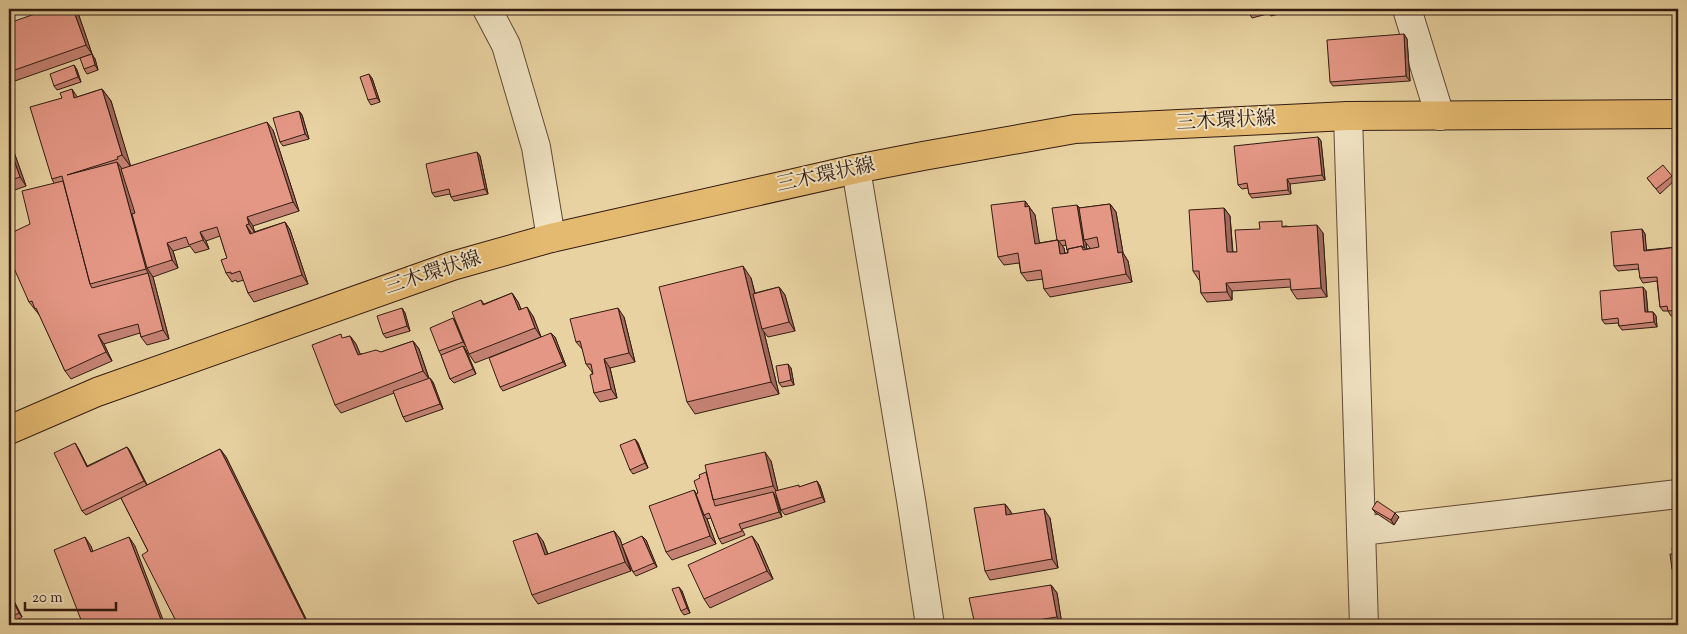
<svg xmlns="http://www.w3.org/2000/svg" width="1687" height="634" viewBox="0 0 1687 634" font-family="'Sorts Mill Goudy','Noto Serif JP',serif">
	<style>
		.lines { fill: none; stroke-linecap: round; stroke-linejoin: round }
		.minor-casing { stroke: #604a35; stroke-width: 30 }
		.major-casing { stroke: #331c11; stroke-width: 30 }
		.minor { stroke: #f0e2c2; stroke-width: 28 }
		.major { stroke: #e4b970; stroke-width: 28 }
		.wall { fill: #c58273; stroke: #331c11; fill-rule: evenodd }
		.shaded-wall { fill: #a06a5e; stroke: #331c11 }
		.building { fill: #e59786; stroke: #331c11 }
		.labels { text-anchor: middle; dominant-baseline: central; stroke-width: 4; stroke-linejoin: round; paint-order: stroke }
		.street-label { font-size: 20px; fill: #331c11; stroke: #f0e2c2 }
	</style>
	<rect width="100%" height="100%" fill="#e8d2a1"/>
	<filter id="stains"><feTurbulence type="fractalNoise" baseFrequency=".004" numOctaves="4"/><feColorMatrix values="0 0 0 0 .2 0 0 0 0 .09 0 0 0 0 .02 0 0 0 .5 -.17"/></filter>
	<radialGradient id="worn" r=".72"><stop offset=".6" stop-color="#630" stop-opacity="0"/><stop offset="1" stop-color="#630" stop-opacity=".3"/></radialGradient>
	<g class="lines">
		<defs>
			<path id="minor" d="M 487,9 L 506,45 L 536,147 L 551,238
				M 1407,9 L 1440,116
				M 9,12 L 21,9
				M 1348,116 L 1364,625
				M 856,169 L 911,500 L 930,625
				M 1361,531 L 1678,494"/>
			<path id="major" d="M 9,430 L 97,392 L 452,266 L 551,238 L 856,169 L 923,156 L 1075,129 L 1348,116 L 1678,114"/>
		</defs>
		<use href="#minor" class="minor-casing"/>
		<use href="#major" class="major-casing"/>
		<use href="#minor" class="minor"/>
		<use href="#major" class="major"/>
	</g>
	<path class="wall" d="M 1248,9 L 1266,9 L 1267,14 L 1252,18 L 1249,13 Z
		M 1266,9 L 1298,9 L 1271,16 Z
		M 77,10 L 92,54 L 9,83 L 9,23 Z
		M 1404,34 L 1407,39 L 1410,81 L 1333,86 L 1330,82 Z
		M 92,54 L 95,59 L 98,70 L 87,74 L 84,69 Z
		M 74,65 L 77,70 L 81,82 L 57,90 L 54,86 Z
		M 372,78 L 380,102 L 371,105 L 368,100 Z
		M 102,89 L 111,101 L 130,166 L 273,130 L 299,211 L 253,226 L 254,232 L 285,222 L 290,230 L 308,284 L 254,302 L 248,293 L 244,280 L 237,282 L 236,280 L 232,282 L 226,273 L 227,258 L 220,236 L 206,241 L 209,249 L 195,253 L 190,246 L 173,251 L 178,268 L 153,277 L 169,339 L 147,345 L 141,337 L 140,333 L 104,344 L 112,361 L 71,379 L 65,371 L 40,316 L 29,302 L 11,252 L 30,224 L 54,183 L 52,179 L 77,97 Z
		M 299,111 L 302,115 L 309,139 L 283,146 L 280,142 Z
		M 1318,137 L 1321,141 L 1325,180 L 1290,184 L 1291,194 L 1252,198 L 1249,194 L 1248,188 L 1242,189 L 1238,185 Z
		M 9,138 L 26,186 L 9,192 Z
		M 477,152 L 480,156 L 488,194 L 454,201 L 451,197 L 450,194 L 435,197 L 432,193 Z
		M 1672,176 L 1675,180 L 1660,194 L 1647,178 Z
		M 1025,201 L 1035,215 L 1039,243 L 1057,240 L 1077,205 L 1080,208 L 1110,204 L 1116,212 L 1123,253 L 1128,261 L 1132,282 L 1050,297 L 1044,289 L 1043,279 L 1027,281 L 1021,273 L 1019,263 L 1004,265 L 998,257 ZM 1086,243 L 1090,248 L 1087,249 ZM 1066,245 L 1067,250 L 1068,253 L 1065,253 L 1064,248 L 1062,246 Z
		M 1224,208 L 1230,216 L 1233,252 L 1237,252 L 1260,229 L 1286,226 L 1323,233 L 1327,297 L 1297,299 L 1291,290 L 1291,287 L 1232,291 L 1232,300 L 1207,302 L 1201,293 L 1200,280 L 1199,280 L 1193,271 Z
		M 1642,229 L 1645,234 L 1646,250 L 1678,247 L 1678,315 L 1671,316 L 1668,311 L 1663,311 L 1660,307 L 1657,281 L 1643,283 L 1640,278 L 1639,269 L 1618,271 L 1614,266 Z
		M 751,278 L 755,293 L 779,287 L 785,295 L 795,331 L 768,337 L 764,332 L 779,394 L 695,414 L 687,402 Z
		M 1646,291 L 1648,312 L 1653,312 L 1656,316 L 1657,327 L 1622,330 L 1619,326 L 1618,323 L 1605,324 L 1602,320 Z
		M 512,293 L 518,302 L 521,309 L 533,316 L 541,337 L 475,363 L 469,354 L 481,300 L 484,304 Z
		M 402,308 L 405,313 L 410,331 L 386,338 L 383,334 Z
		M 624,317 L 635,362 L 610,368 L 617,398 L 600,402 L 594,393 L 592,372 L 586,364 L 583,350 L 576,342 Z
		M 453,318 L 456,323 L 466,346 L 464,347 L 466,350 L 476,374 L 454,383 L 450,379 L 441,355 L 439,351 Z
		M 551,333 L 555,337 L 566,366 L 503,391 L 500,387 Z
		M 350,336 L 356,344 L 360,354 L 381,352 L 413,341 L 419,349 L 429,378 L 433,382 L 443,409 L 406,422 L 403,417 L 394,393 L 341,413 L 335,405 L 344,338 Z
		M 791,368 L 794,385 L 782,387 L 779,383 Z
		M 635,439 L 638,443 L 648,468 L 633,474 L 630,470 Z
		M 75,443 L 78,448 L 87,466 L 127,447 L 130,451 L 147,485 L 220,449 L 226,457 L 309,625 L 178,625 L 148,551 L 121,498 L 86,515 L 82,511 Z
		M 771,461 L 778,491 L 800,487 L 817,481 L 820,486 L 825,502 L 785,515 L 781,510 L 777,495 L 776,496 L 782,517 L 742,529 L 745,535 L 722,544 L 719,539 L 711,518 L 707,519 L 716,544 L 672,560 L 666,552 L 694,490 L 696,494 L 698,493 L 700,478 Z
		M 1005,504 L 1011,512 L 1011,514 L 1050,518 L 1058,568 L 990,580 L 985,571 Z
		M 1372,509 L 1395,513 L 1399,517 L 1394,525 L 1376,513 Z
		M 614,531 L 620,539 L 622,545 L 646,540 L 657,567 L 636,576 L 633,572 L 622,545 L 631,571 L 538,604 L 532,595 L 543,541 L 548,554 Z
		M 758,544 L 773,579 L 710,608 L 704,599 Z
		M 1678,548 L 1678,573 L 1675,573 L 1672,569 L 1673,554 Z
		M 1051,585 L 1057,593 L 1062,625 L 975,625 Z
		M 9,591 L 22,617 L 9,624 Z
		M 682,591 L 690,613 L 684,615 L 681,611 Z"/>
	<path class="shaded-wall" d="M 73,9 L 76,9 L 77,10 L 92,54 L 86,45 Z
		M 1404,34 L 1407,39 L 1410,81 L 1406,76 Z
		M 92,54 L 95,59 L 98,70 L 95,65 Z
		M 74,65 L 77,70 L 81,82 L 78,77 Z
		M 369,74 L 372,78 L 380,102 L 377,98 Z
		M 72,89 L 80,101 L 74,98 Z
		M 102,89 L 111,101 L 131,167 L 122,155 Z
		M 299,111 L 302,115 L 309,139 L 305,134 Z
		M 267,122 L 273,130 L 299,211 L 293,202 Z
		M 1318,137 L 1321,141 L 1325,180 L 1322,175 Z
		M 9,138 L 26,186 L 20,177 L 9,146 Z
		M 477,152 L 480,156 L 488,194 L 485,189 Z
		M 117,162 L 126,174 L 150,267 L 147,268 L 153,277 L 169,339 L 163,330 L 148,273 L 146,269 Z
		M 1287,179 L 1290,184 L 1291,194 L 1288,190 Z
		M 1025,201 L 1035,215 L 1041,252 L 1035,244 L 1025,207 Z
		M 1110,204 L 1116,212 L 1123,253 L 1128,261 L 1132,282 L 1126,274 L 1118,253 Z
		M 1077,205 L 1080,209 L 1084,240 L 1086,243 L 1087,252 L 1084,247 Z
		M 1224,208 L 1230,216 L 1233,260 L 1227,252 Z
		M 247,217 L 253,226 L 255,233 L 249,224 Z
		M 285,222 L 290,230 L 308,284 L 302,275 Z
		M 246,225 L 252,234 L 250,234 Z
		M 1317,225 L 1323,233 L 1327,297 L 1321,288 Z
		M 1642,229 L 1645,234 L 1647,255 L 1644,251 Z
		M 200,232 L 206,241 L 209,249 L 203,240 Z
		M 1058,240 L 1064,248 L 1066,262 L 1060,254 Z
		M 167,243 L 173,251 L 178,268 L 172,260 Z
		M 743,266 L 751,278 L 763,328 L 762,329 L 764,332 L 779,394 L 771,382 Z
		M 1226,283 L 1232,291 L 1232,300 L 1227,292 Z
		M 779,287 L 785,295 L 795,331 L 789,322 Z
		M 1643,287 L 1646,291 L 1648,317 L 1645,312 Z
		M 512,293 L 518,302 L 525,319 L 519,310 Z
		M 527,307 L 533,316 L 541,337 L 535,328 Z
		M 402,308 L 405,313 L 410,331 L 407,326 Z
		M 618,308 L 624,317 L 635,362 L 629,353 Z
		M 1653,312 L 1656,316 L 1657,327 L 1654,322 Z
		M 453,318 L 456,323 L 466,346 L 463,342 Z
		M 551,333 L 555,337 L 566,366 L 563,362 Z
		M 98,335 L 104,344 L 112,361 L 106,352 Z
		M 350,336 L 356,344 L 364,363 L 358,355 Z
		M 413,341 L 419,349 L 429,379 L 423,371 Z
		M 463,346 L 466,350 L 476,374 L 473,369 Z
		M 604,359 L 610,368 L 617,398 L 611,389 Z
		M 788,364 L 791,368 L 794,385 L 791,380 Z
		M 430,378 L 433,382 L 443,409 L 440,404 Z
		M 635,439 L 638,443 L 648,468 L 645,463 Z
		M 75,443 L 78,448 L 90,471 L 87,467 Z
		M 127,447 L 130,451 L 147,485 L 144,481 Z
		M 220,449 L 226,457 L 309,625 L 308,625 Z
		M 765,452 L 771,461 L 779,495 L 773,486 Z
		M 817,481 L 820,486 L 825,502 L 822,497 Z
		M 694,490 L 700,499 L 704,515 L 707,519 L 716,544 L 710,536 Z
		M 773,492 L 776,497 L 782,517 L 779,512 Z
		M 1005,504 L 1011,512 L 1012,523 L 1006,515 Z
		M 1044,509 L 1050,518 L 1058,568 L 1052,559 Z
		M 1395,513 L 1399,517 L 1394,525 L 1391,520 Z
		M 614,531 L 620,539 L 631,571 L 625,562 Z
		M 537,533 L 543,541 L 551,564 L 545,555 Z
		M 642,536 L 646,540 L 657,567 L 654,563 Z
		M 752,536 L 758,544 L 773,579 L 767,571 Z
		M 85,537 L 91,546 L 96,560 L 91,552 Z
		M 129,537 L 135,546 L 165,625 L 163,625 Z
		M 1051,585 L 1057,593 L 1062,625 L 1057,617 Z
		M 679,587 L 682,591 L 690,613 L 687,608 Z
		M 9,591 L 22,617 L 19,613 L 9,593 Z"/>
	<path class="building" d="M 49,9 L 73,9 L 86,45 L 9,72 L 9,23 Z
		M 1247,9 L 1264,9 L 1249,13 Z
		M 1404,34 L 1406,76 L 1330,82 L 1327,40 Z
		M 92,54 L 95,65 L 84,69 L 80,58 Z
		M 74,65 L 78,77 L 54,86 L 50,74 Z
		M 369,74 L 377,98 L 368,100 L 360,77 Z
		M 72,89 L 74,98 L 102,89 L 122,155 L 117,157 L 118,159 L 67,175 L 117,162 L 146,269 L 90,284 L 62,176 L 52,179 L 30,107 L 62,98 L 60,93 Z
		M 299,111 L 305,134 L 280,142 L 273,118 Z
		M 267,122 L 293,202 L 247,217 L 249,224 L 246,225 L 250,234 L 285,222 L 302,275 L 248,293 L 240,271 L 231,274 L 231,272 L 226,273 L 221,260 L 227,258 L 217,227 L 200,232 L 203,240 L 189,245 L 186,237 L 167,243 L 172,260 L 147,268 L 132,214 L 135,213 L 121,169 Z
		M 1318,137 L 1322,175 L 1287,179 L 1288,190 L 1249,194 L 1247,183 L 1238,185 L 1234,146 Z
		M 9,146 L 20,177 L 9,181 Z
		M 477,152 L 485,189 L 451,197 L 449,189 L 432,193 L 426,164 Z
		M 1663,165 L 1672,176 L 1656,189 L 1647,178 Z
		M 63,181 L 90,284 L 92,288 L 148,273 L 163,330 L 141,337 L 138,324 L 98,335 L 106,352 L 65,371 L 36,308 L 35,309 L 32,301 L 29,302 L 9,257 L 9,253 L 11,252 L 9,247 L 9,234 L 30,224 L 22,191 Z
		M 1025,201 L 1025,207 L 1029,206 L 1035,244 L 1058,240 L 1060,254 L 1068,253 L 1068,249 L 1082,246 L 1083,250 L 1099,247 L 1097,237 L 1084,240 L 1079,208 L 1110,204 L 1118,253 L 1122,252 L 1126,274 L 1044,289 L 1041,270 L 1021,273 L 1018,253 L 998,257 L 991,205 Z
		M 1077,205 L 1084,247 L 1082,248 L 1082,246 L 1068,249 L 1068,250 L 1067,250 L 1065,240 L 1059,241 L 1058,240 L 1057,240 L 1052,208 Z
		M 1224,208 L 1227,252 L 1237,252 L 1235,230 L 1260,229 L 1259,222 L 1282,221 L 1282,227 L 1317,225 L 1321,288 L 1291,290 L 1290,279 L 1226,283 L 1227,292 L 1201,293 L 1199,271 L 1193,271 L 1189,210 Z
		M 1642,229 L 1644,251 L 1678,247 L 1678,310 L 1668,311 L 1667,306 L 1660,307 L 1657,277 L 1640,278 L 1638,264 L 1614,266 L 1611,232 Z
		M 743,266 L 771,382 L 687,402 L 659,287 Z
		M 779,287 L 789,322 L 762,329 L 753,294 Z
		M 1643,287 L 1645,312 L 1653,312 L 1654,322 L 1619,326 L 1618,318 L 1602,320 L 1600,291 Z
		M 512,293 L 519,310 L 527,307 L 535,328 L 469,354 L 452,312 L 481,300 L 483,305 Z
		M 402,308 L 407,326 L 383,334 L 377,316 Z
		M 618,308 L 629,353 L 604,359 L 611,389 L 594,393 L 590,375 L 593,374 L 591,364 L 586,364 L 580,341 L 576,342 L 570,319 Z
		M 453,318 L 463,342 L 439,351 L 430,328 Z
		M 551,333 L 563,362 L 500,387 L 489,358 Z
		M 341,334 L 342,338 L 350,336 L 358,355 L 376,350 L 381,352 L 413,341 L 423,371 L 335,405 L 312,345 Z
		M 463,346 L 473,369 L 450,379 L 441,355 Z
		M 788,364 L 791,380 L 779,383 L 776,366 Z
		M 430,378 L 440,404 L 403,417 L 393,391 Z
		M 635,439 L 645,463 L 630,470 L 620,445 Z
		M 75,443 L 87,467 L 127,447 L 144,481 L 82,511 L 54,453 Z
		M 220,449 L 308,625 L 178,625 L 142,555 L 148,551 L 121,498 Z
		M 765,452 L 773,486 L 713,500 L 705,465 Z
		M 706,472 L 715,506 L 773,492 L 779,512 L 739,524 L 742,531 L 719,539 L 709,513 L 704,515 L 696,494 L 698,493 L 694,481 L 700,478 L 699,475 Z
		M 817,481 L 822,497 L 781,510 L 775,491 L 799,485 L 799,487 Z
		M 694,490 L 710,536 L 666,552 L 649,506 Z
		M 1377,501 L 1395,513 L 1391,520 L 1372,509 Z
		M 1005,504 L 1006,515 L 1044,509 L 1052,559 L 985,571 L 974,508 Z
		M 614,531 L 625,562 L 532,595 L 513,541 L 537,533 L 545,555 Z
		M 642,536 L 654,563 L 633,572 L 622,545 Z
		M 752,536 L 767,571 L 704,599 L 688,565 Z
		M 85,537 L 91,552 L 129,537 L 163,625 L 83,625 L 54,550 Z
		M 1672,548 L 1678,548 L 1678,568 L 1672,569 L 1670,554 L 1673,554 Z
		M 1051,585 L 1057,617 L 1005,625 L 975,625 L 969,598 Z
		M 679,587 L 687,608 L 681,611 L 672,589 Z
		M 9,593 L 19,613 L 9,618 Z"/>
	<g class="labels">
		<g class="street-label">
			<text transform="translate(1226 122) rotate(-3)">三木環状線</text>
			<text transform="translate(826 176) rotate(-12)">三木環状線</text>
			<text transform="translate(433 274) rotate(-18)">三木環状線</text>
		</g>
	</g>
	<rect width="1687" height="634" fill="none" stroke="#e8d2a1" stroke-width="30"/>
	<rect x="10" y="10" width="1667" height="614" fill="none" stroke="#331c11" stroke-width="2.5"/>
	<rect x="15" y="15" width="1657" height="604" fill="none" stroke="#331c11"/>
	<path d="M25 602v8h91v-8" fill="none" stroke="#331c11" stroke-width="2.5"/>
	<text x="32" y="602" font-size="15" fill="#331c11" stroke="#f0e2c2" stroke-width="4" paint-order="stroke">20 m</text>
	<rect width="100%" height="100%" filter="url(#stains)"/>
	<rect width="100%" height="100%" fill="url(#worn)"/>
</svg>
